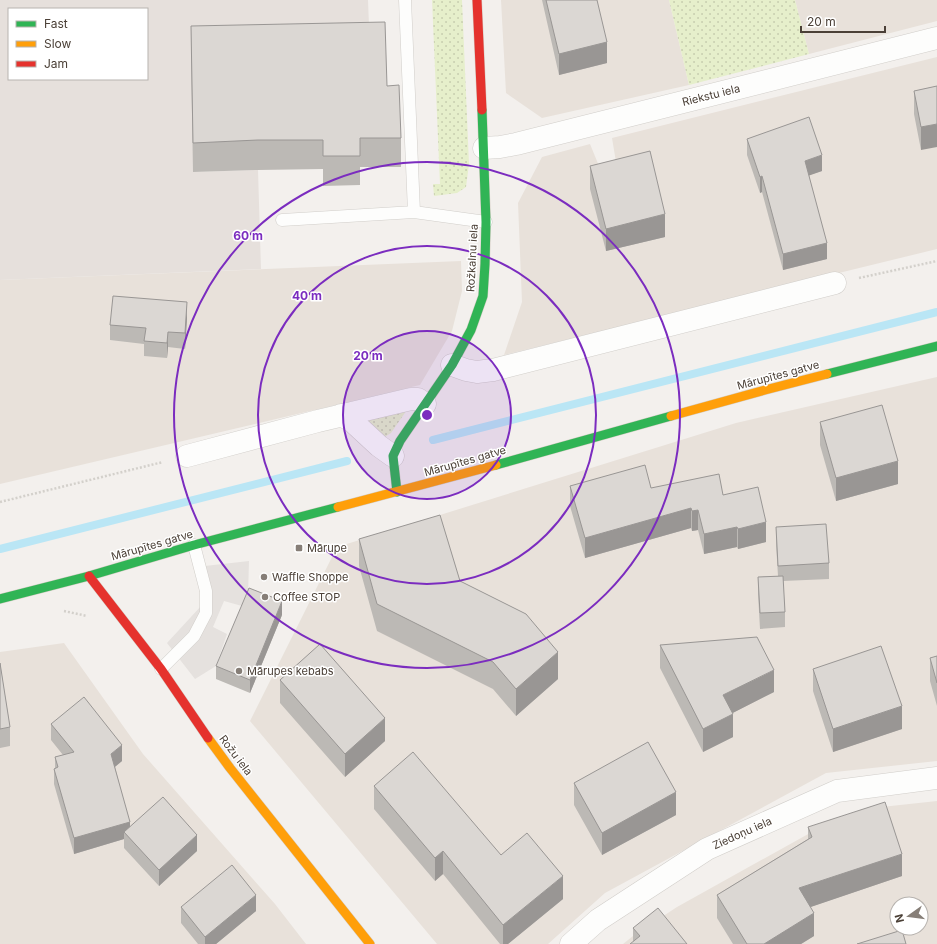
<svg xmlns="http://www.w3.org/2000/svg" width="937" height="944" viewBox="0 0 937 944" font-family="Inter,sans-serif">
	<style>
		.residential { fill: #e8e1da; fill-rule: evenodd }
		.industrial { fill: #e6e0dc; fill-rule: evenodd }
		.grass { fill: url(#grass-dots) }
		.parking { fill: #e5e1de }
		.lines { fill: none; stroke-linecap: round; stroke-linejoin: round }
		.stream { stroke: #bae6f5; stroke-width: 8 }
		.lane-casing { stroke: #d1ceca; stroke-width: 13 }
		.street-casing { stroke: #d1ceca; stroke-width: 23 }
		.fast-casing { stroke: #d4cdc4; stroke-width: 10 }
		.slow-casing { stroke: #d4cdc4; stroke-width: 10 }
		.jam-casing { stroke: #d4cdc4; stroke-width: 10 }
		.path { stroke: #d3d0cb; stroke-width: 2.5; stroke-dasharray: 2 2; stroke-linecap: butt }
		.lane { stroke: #fdfdfc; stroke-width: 12 }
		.street { stroke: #fdfdfc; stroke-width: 22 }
		.fast { stroke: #30b455; stroke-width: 9 }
		.slow { stroke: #ff9f0a; stroke-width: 9 }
		.jam { stroke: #e5322d; stroke-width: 9 }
		.wall { fill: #bcb9b5 }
		.shaded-wall { fill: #999694 }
		.building { fill: #dbd7d3; stroke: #999694 }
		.ring { fill: none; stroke: #7b2cbf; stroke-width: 2 }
		.poi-dot { fill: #867e77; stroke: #fff; stroke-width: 1.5 }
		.labels { text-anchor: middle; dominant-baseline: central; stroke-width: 3; stroke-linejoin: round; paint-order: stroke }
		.street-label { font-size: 11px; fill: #4b4037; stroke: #fff }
		.poi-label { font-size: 11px; fill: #4b4037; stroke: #fff; text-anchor: start }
		.centre { fill: #7b2cbf; stroke: #fff; stroke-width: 2 }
		.ring-label { font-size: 12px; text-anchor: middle; font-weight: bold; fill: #7b2cbf; stroke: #fff; stroke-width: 3; stroke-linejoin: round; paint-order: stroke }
	</style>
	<defs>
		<pattern id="grass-dots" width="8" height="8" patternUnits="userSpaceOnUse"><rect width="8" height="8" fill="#e6efcb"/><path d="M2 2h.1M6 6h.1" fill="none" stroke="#c7ceaf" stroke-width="1.8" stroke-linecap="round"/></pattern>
	</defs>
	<rect width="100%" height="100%" fill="#f3f0ed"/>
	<path class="residential" d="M 501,0 L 669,0 L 689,85 L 542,118 L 506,93 Z
		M 795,0 L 937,0 L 937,21 L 809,54 Z
		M 937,57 L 937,249 L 504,355 L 522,302 L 518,203 L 542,157 L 590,144 L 599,166 L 616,162 L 612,138 Z
		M 461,261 L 462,291 L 452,331 L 420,385 L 0,484 L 0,280 Z
		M 937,377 L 937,761 L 826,773 L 605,893 L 548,944 L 437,944 L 250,721 L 337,547 L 736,423 Z
		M 64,643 L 143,754 L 275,904 L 306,944 L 0,944 L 0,652 Z
		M 937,801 L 937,944 L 623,944 L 633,936 L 677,907 L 819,828 L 863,809 ZM 897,904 L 921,904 L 921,928 L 897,928 Z"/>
	<path class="industrial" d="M 0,0 L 368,0 L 370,51 L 193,172 L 258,170 L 261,269 L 0,280 ZM 9,9 L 147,9 L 147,79 L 9,79 Z"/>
	<path class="grass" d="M 432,0 L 462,0 L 469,164 L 466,187 L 457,193 L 434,196 L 433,184 L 440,184 Z
		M 669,0 L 795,0 L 809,54 L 689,85 Z
		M 411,404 L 391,433 L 383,438 L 378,436 L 363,415 Z"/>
	<path class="parking" d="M 249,561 L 248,596 L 242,606 L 224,601 L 213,627 L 227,634 L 216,666 L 195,679 L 167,643 L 202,605 L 196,567 Z"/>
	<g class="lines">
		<path class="stream" d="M 433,440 L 937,312
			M 0,549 L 347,461"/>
		<defs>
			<path id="lane" d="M 405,0 L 414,212 L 486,222
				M 282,220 L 414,212
				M 161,669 L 194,636 L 206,613 L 206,591 L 194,545"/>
			<path id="street" d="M 484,148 L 500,147 L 516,144 L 937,38
				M 452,365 L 466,370 L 477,372 L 493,370 L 835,283
				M 341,415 L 352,421 L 379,446 L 393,456
				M 187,456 L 318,421 L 411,399 L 418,399 L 425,404
				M 571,944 L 598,920 L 707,849 L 837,791 L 937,778"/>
			<path id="fast" d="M 827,374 L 937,346
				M 496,465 L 671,416
				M 397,492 L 393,456 L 400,441 L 452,365 L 471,330 L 483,296 L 485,264 L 486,222 L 482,110
				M 0,599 L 89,576 L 194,545 L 338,507"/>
			<path id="slow" d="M 671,416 L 765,390 L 827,374
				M 338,507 L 496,465
				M 208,738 L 230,768 L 370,944"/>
			<path id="jam" d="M 477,0 L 482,110
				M 89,576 L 161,669 L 208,738"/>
		</defs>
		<use href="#lane" class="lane-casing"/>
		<use href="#street" class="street-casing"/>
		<use href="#fast" class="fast-casing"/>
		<use href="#slow" class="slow-casing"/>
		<use href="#jam" class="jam-casing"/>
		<path class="path" d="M 859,278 L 937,261
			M 0,502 L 163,462
			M 64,611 L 87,616"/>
		<use href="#lane" class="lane"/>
		<use href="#street" class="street"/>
		<use href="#fast" class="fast"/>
		<use href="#slow" class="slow"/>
		<use href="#jam" class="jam"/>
	</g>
	<path class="wall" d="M 542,0 L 597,0 L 607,63 L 559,75 Z
		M 191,26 L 387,86 L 401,138 L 401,167 L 360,167 L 360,185 L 323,186 L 323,169 L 258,170 L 193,172 L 191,55 Z
		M 937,86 L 921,150 L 914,114 L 914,91 Z
		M 747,139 L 822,171 L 809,175 L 827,259 L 783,270 L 762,192 L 760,193 L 747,155 Z
		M 590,166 L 665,237 L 606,251 L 590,189 Z
		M 187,318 L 185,349 L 168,347 L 167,358 L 144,356 L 144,344 L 110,340 L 110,325 Z
		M 820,422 L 898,484 L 836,501 L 820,445 Z
		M 570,486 L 651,488 L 723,495 L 766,542 L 738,549 L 737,547 L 704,554 L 698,530 L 692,531 L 691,528 L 585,558 L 570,506 Z
		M 776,527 L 829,563 L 829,579 L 783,581 L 785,612 L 785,627 L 760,629 L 758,593 L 758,577 L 778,576 L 776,543 Z
		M 359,539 L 460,581 L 558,679 L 516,716 L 493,689 L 377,631 L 359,566 Z
		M 282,615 L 250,693 L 216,679 L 216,666 Z
		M 660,645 L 774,692 L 732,713 L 733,737 L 703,752 L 660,668 Z
		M 937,656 L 937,706 L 930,681 L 930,658 Z
		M 0,663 L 10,727 L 10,746 L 0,748 Z
		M 813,669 L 902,729 L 833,752 L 813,691 Z
		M 280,680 L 385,741 L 345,777 L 280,703 Z
		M 51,724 L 122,761 L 115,767 L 130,826 L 197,851 L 159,886 L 124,848 L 124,839 L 74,854 L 54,784 L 54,769 L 55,768 L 55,757 L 63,755 L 51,740 Z
		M 574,783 L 676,815 L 602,855 L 574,805 Z
		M 374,786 L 501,855 L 563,899 L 508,944 L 500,944 L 443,874 L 435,881 L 374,809 Z
		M 808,827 L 902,876 L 810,907 L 814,936 L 801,944 L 733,944 L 717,918 L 717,895 L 808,839 Z
		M 181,907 L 256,911 L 216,944 L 198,944 L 181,923 Z
		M 633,928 L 687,944 L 633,942 Z"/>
	<path class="shaded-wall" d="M 607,42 L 607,63 L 559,75 L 559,54 Z
		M 937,124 L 937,147 L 921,150 L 921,127 Z
		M 822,155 L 822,171 L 805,177 L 805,161 Z
		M 762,176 L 762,192 L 760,193 L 760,177 Z
		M 665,214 L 665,237 L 606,251 L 606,229 Z
		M 827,243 L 827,259 L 783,270 L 783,254 Z
		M 187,302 L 187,318 L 185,349 L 185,333 Z
		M 168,332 L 168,347 L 167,358 L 167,343 Z
		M 898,461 L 898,484 L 836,501 L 836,478 Z
		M 691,508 L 691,528 L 585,558 L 585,538 Z
		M 698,510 L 698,530 L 692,531 L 692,511 Z
		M 766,522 L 766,542 L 738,549 L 738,529 Z
		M 737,527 L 737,547 L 704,554 L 704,534 Z
		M 282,601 L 282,615 L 250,693 L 250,680 Z
		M 558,652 L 558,679 L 516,716 L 516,689 Z
		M 774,670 L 774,692 L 723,718 L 723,695 Z
		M 902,706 L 902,729 L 833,752 L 833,729 Z
		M 733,714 L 733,737 L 703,752 L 703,729 Z
		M 385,718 L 385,741 L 345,777 L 345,754 Z
		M 122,745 L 122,761 L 111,770 L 111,754 Z
		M 676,792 L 676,815 L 602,855 L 602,833 Z
		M 130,822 L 130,837 L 124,832 L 124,839 L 74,854 L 74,838 Z
		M 197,835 L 197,851 L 159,886 L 159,870 Z
		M 443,851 L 443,874 L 435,881 L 435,858 Z
		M 902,854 L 902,876 L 799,911 L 799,888 Z
		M 563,876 L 563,899 L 508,944 L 503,944 L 503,925 Z
		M 256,895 L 256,911 L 216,944 L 205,944 L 205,937 Z
		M 814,913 L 814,936 L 801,944 L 764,944 Z"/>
	<path class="building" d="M 546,0 L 597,0 L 607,42 L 559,54 Z
		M 385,22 L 387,86 L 399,85 L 401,138 L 360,138 L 360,156 L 323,156 L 323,140 L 258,140 L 193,143 L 191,26 Z
		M 937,86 L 937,124 L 921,127 L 914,91 Z
		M 809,117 L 822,155 L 805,161 L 827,243 L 783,254 L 762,176 L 760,177 L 747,139 Z
		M 650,151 L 665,214 L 606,229 L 590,166 Z
		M 113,296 L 187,302 L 185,333 L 168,332 L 167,343 L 144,341 L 146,328 L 110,325 Z
		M 882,405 L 898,461 L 836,478 L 820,422 Z
		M 645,465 L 651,488 L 719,474 L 723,495 L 758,487 L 766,522 L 738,529 L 737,527 L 704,534 L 698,510 L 692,511 L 691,508 L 585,538 L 570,486 Z
		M 440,515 L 460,581 L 526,614 L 558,652 L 516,689 L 493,662 L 377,604 L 359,539 Z
		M 826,524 L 829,563 L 778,566 L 776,527 Z
		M 783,576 L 785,612 L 760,613 L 758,577 Z
		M 249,588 L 282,601 L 250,680 L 216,666 Z
		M 757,637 L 774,670 L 723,695 L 733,714 L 703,729 L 660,645 Z
		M 320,644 L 385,718 L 345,754 L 280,680 Z
		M 881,646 L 902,706 L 833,729 L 813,669 Z
		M 937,656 L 937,683 L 930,658 Z
		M 0,663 L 10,727 L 0,729 Z
		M 84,697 L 122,745 L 111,754 L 130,822 L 74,838 L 54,769 L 58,767 L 55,757 L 74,752 L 51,724 Z
		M 648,742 L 676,792 L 602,833 L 574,783 Z
		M 413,752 L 501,855 L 527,833 L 563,876 L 503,925 L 443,851 L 435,858 L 374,786 Z
		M 163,797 L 197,835 L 159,870 L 124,832 Z
		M 885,802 L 902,854 L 799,888 L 814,913 L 764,944 L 747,944 L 717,895 L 812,837 L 808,827 Z
		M 232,865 L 256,895 L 205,937 L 181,907 Z
		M 658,908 L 687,944 L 630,944 L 640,936 L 633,928 Z
		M 902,930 L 906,944 L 857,944 Z"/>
	<circle cx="427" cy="415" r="84" fill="#7b2cbf" fill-opacity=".12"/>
	<g class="ring">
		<circle cx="427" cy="415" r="84"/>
		<circle cx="427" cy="415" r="169"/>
		<circle cx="427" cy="415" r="253"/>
	</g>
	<g class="poi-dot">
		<rect x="295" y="544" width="8" height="8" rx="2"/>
		<circle cx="264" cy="577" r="4"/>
		<circle cx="265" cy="597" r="4"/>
		<circle cx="239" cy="671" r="4"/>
	</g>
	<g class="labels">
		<g class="street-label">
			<text transform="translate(711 95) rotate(-14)">Riekstu iela</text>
			<text transform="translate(472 258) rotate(-87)">Rožkalnu iela</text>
			<text transform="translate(778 375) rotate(-15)">Mārupītes gatve</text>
			<text transform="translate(465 461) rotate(-16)">Mārupītes gatve</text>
			<text transform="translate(152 545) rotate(-16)">Mārupītes gatve</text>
			<text transform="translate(236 755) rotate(53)">Rožu iela</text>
			<text transform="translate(742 833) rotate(-24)">Ziedoņu iela</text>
		</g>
		<g class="poi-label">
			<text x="307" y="548">Mārupe</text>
			<text x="272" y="577">Waffle Shoppe</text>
			<text x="273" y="597">Coffee STOP</text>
			<text x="247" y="671">Mārupes kebabs</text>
		</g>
	</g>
	<circle cx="427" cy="415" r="6" class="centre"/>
	<g class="ring-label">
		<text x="248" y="240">60 m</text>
		<text x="307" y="300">40 m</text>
		<text x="368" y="360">20 m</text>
	</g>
	<rect x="8" y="8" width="140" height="72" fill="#ffffff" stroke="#b7b3af"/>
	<rect x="16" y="21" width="20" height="6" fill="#30b455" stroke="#b7b3af"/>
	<text x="44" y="28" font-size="12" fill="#4b4037">Fast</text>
	<rect x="16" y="41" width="20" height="6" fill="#ff9f0a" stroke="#b7b3af"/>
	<text x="44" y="48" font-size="12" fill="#4b4037">Slow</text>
	<rect x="16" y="61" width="20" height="6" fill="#e5322d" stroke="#b7b3af"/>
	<text x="44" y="68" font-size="12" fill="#4b4037">Jam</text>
	<g transform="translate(909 916) rotate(256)"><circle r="19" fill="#ffffff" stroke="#b7b3af"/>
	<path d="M0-3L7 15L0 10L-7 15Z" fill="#867e77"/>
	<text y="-6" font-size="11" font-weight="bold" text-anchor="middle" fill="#4b4037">N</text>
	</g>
	<path d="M801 26v6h84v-6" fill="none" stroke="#4b4037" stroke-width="2"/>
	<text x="807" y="26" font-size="12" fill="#4b4037" stroke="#ffffff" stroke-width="3" paint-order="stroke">20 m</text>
</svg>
